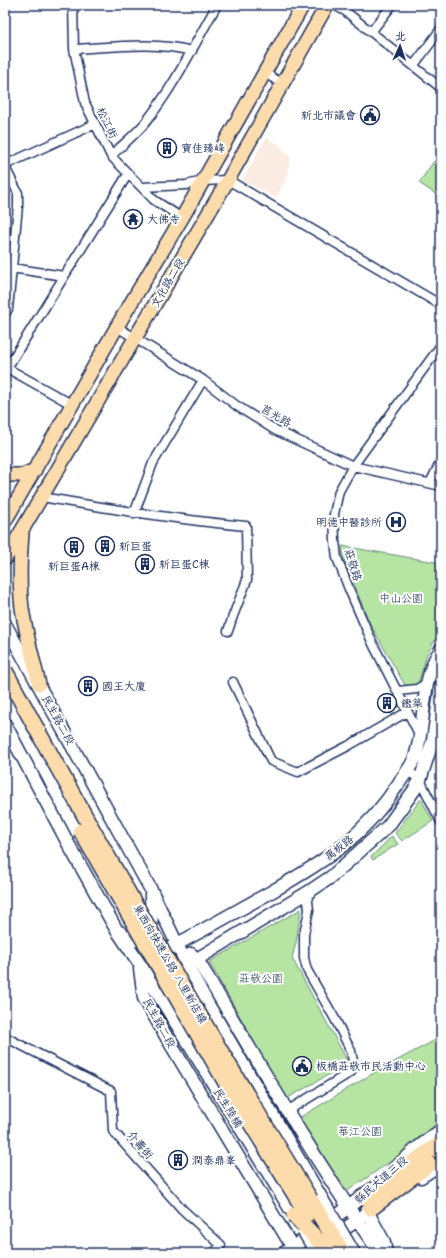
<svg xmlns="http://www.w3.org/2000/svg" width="446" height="1258" viewBox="0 0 446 1258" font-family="'Shantell Sans','LXGW WenKai TC',sans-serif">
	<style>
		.built { fill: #faece2 }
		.green { fill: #b6e4a3; stroke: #688a80 }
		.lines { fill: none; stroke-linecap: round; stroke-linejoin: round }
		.street-casing { stroke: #1b2f5e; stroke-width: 11 }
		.secondary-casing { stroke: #1b2f5e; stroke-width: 15 }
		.primary-casing { stroke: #1b2f5e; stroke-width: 16 }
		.highway-casing { stroke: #1b2f5e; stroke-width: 18 }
		.street { stroke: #fff; stroke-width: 8 }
		.secondary { stroke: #fff; stroke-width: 12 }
		.primary { stroke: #fcdcac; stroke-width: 13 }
		.highway { stroke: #fcdcac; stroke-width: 15 }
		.secondary-bridge-casing { stroke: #1b2f5e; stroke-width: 15; stroke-linecap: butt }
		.highway-bridge-casing { stroke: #1b2f5e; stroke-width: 18; stroke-linecap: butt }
		.secondary-bridge { stroke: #fff; stroke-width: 12 }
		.highway-bridge { stroke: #fcdcac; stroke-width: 15 }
		.labels { text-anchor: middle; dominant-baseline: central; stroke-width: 4; stroke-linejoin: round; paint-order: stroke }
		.poi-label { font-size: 11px; fill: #1b2f5e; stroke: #fff; text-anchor: start }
		.street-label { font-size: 11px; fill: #1b2f5e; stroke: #fff }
		.park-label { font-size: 11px; fill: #425c6f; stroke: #fff }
	</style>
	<rect width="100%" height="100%" fill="#fff"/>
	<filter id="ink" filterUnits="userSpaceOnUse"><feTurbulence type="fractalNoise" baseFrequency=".025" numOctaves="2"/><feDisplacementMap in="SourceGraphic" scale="8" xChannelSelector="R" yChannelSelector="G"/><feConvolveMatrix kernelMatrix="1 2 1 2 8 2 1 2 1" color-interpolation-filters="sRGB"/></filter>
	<g filter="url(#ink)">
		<path class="built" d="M 266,138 L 278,144 L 291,158 L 285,181 L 276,198 L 242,180 Z"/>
		<path class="green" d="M 434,161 L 440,165 L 441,164 L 441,195 L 440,197 L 419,183 Z
			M 342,546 L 441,563 L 441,629 L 427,654 L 418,684 L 406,687 L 369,622 L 343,557 Z
			M 421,799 L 433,821 L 402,841 L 395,833 Z
			M 392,836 L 398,844 L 373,860 L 371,857 Z
			M 301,909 L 296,943 L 292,958 L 347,1060 L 342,1067 L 286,1099 L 209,962 Z
			M 441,1037 L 441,1127 L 346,1192 L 299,1118 L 377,1071 Z"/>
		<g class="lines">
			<defs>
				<path id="street" d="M 73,5 L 74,49 L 85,103 L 111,156 L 154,200 L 182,218
					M 334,5 L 345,11 L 441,88
					M 371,32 L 392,5
					M 74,49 C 113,47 155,41 192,51
					M 414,65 L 441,29
					M 265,73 L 283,84
					M 111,156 C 122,145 135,135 145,123 C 174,87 194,45 217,5
					M 5,165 L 95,124
					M 5,167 L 18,193 L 18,206 L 8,309 L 5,314
					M 142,187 L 186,185 L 203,181 L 228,180 L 441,305
					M 5,267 L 64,276
					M 117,327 L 203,380 L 237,406 L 275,430 L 353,466 L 441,486
					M 5,367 L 73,405
					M 7,368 L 128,174
					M 430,483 L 441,461
					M 42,497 C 110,509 177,520 246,526 L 247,580 L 233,616 L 228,631
					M 134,514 L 153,463 L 203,380
					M 233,682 L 271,761 L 298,772 L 348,746 L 407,712
					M 398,691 L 417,689 L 427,683
					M 420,736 L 373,644 L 349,589 L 337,558 L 335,541 L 334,514 L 339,491 L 353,466 L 441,345
					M 407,770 L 420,780 L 441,822
					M 5,1037 L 111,1091 L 113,1131 L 182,1209 L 221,1245 L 214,1253
					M 287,1111 L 351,1072 L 353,1061 L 351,1051 L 335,1019 L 307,970 L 304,958 L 304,934 L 309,910 L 307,893"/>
				<path id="secondary" d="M 5,624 L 151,890 L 187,965 L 209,1006 L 322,1199
					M 5,724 L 70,847 L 116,929 L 139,963 L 294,1215
					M 120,932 C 129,940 136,942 147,939 C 154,926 151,907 151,893
					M 170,948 C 204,930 237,911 271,892 C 325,861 364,837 399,783 C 404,775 412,766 415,757 C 427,722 419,681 441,649
					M 191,954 L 197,959 C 256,1058 313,1159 380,1253
					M 197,959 L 307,893 L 331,877 L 388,826 L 415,789 L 420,780 L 433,740 L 441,686
					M 140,969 L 144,998 L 167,1038 L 296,1253
					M 394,1169 L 416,1149 L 441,1130
					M 421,1177 L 441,1164
					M 367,1211 L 384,1242 L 386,1253
					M 284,1253 L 321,1228 L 368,1192
					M 309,1253 C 324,1242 341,1232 356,1221 C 364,1216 369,1208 378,1203"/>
				<path id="primary" d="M 5,475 L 23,475 L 35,470
					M 5,521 L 122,318 L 182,218 L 303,5
					M 22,534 C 20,559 19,584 22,608 C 26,634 33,659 39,684
					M 5,559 L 228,180 L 327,5"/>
				<path id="highway" d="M 362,1198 L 441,1143
					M 371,1208 L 429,1164"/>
			</defs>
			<use href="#street" class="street-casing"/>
			<use href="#secondary" class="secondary-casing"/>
			<use href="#primary" class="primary-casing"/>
			<use href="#highway" class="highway-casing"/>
			<use href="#street" class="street"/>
			<use href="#secondary" class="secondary"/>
			<use href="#primary" class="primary"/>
			<use href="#highway" class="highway"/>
			<defs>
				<path id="secondary-bridge" d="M 322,1199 L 354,1253
					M 304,1232 L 317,1253"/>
				<path id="highway-bridge" d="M 5,671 C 80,810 158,947 239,1082 C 273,1139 308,1196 343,1253
					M 81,831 L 229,1088 L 307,1214
					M 294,1215 L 330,1253"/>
			</defs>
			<use href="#secondary-bridge" class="secondary-bridge-casing"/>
			<use href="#highway-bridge" class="highway-bridge-casing"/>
			<use href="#secondary-bridge" class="secondary-bridge"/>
			<use href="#highway-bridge" class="highway-bridge"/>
		</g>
	</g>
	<defs>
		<symbol id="civic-ring" viewBox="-11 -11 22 22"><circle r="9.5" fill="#fff" stroke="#1b2f5e" stroke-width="1.5"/><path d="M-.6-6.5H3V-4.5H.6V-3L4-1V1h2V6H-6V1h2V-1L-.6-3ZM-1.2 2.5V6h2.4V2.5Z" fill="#1b2f5e"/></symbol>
		<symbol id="building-ring" viewBox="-11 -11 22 22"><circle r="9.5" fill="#fff" stroke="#1b2f5e" stroke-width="1.5"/><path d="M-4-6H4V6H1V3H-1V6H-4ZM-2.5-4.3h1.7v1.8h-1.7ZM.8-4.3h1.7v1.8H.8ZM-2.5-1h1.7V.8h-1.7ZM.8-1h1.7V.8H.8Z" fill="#1b2f5e"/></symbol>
		<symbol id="temple-ring" viewBox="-11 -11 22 22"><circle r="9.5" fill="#fff" stroke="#1b2f5e" stroke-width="1.5"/><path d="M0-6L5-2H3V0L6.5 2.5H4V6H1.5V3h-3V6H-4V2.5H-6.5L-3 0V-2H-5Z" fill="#1b2f5e"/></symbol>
		<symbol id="hospital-ring" viewBox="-11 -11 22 22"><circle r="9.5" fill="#fff" stroke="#1b2f5e" stroke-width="1.5"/><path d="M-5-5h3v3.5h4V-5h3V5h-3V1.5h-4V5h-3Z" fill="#1b2f5e"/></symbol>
	</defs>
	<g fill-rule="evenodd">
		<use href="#civic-ring" x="359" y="104" width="22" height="22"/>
		<use href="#building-ring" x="156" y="137" width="22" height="22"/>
		<use href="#temple-ring" x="122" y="208" width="22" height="22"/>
		<use href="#hospital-ring" x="385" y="511" width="22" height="22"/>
		<use href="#building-ring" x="94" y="535" width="22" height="22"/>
		<use href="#building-ring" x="63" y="536" width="22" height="22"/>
		<use href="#building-ring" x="134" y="553" width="22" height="22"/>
		<use href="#building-ring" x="77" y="675" width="22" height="22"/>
		<use href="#building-ring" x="376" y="692" width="22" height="22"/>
		<use href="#civic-ring" x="291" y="1055" width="22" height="22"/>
		<use href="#building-ring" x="167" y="1149" width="22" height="22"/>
	</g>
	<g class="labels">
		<g class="poi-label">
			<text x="356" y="115" text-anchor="end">新北市議會</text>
			<text x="181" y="148">寶佳臻峰</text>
			<text x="147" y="219">大佛寺</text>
			<text x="382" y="522" text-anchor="end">明德中醫診所</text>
			<text x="119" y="546">新巨蛋</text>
			<text x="159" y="564">新巨蛋C棟</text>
			<text x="74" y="566" text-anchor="middle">新巨蛋A棟</text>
			<text x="102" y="686">國王大廈</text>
			<text x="401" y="703">鑑築</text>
			<text x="316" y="1066">板橋莊敬市民活動中心</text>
			<text x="192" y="1160">潤泰鼎峯</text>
		</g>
		<g class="street-label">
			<text transform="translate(107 123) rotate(64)">松江街</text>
			<text transform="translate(168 283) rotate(-60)">文化路二段</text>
			<text transform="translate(276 416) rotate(30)">莒光路</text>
			<text transform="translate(353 565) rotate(73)">莊敬路</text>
			<text transform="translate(58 720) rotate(61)">民生路二段</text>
			<text transform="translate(339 848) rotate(-38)">萬板路</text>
			<text transform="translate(170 964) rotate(60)">東西向快速公路 八里新店線</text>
			<text transform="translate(159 1023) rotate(61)">民生路二段</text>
			<text transform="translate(228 1108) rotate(58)">民生陸橋</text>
			<text transform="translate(140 1145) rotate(49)">介壽街</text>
			<text transform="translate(381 1180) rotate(-41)">縣民大道三段</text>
		</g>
		<g class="park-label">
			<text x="401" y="598">中山公園</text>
			<text x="261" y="978">莊敬公園</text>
			<text x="360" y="1131">華江公園</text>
		</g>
	</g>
	<rect width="446" height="1258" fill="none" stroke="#fff" stroke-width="20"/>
	<rect x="10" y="10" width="426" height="1238" fill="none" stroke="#1b2f5e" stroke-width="1.5" filter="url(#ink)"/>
	<g transform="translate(400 46) rotate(3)" stroke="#ffffff" stroke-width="3" paint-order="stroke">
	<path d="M0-3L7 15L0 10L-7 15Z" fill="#1b2f5e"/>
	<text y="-6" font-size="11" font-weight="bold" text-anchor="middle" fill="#1b2f5e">北</text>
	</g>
</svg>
